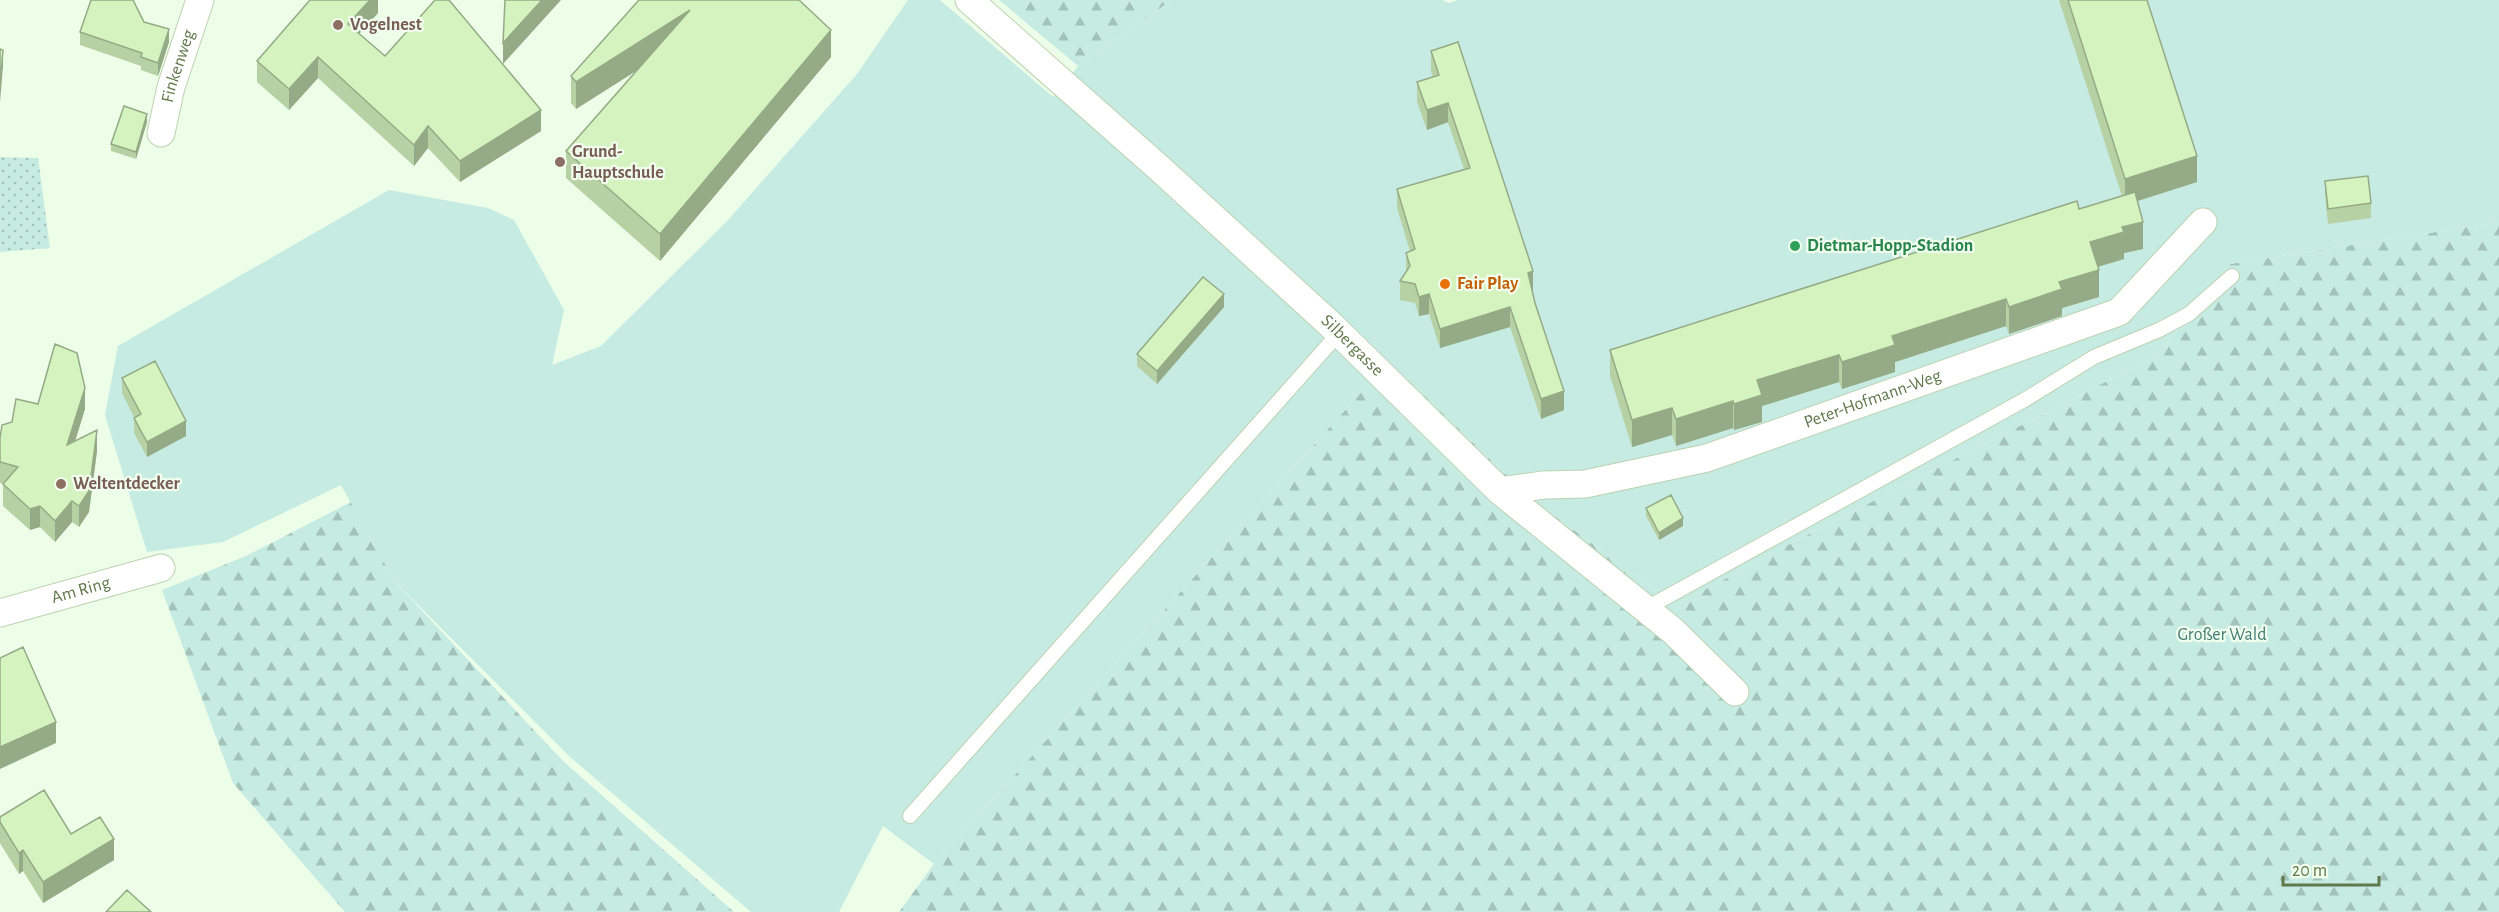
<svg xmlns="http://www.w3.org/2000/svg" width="2499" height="912" viewBox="0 0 2499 912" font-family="'Alegreya Sans',sans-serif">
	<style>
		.grass { fill: url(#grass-dots) }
		.forest { fill: url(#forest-firs) }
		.pitch { fill: #c5ebe3 }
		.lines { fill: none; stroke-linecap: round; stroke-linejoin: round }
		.lane-casing { stroke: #bdd2af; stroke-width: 16 }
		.street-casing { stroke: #bdd2af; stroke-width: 29 }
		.lane { stroke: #fff; stroke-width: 14 }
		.street { stroke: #fff; stroke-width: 27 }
		.wall { fill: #b7d1a4 }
		.shaded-wall { fill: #95aa86 }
		.building { fill: #d5f3bf; stroke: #95aa86; stroke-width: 1.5 }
		.education-dot { fill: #8d6e63; stroke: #f2ffef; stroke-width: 2 }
		.leisure-dot { fill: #2e9e5b; stroke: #f2ffef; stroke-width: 2 }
		.food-dot { fill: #e8710a; stroke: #f2ffef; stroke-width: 2 }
		.labels { text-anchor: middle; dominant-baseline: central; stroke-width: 4.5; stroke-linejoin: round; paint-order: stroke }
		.education-label { font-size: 18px; font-weight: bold; fill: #785e54; stroke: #f2ffef; text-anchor: start }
		.street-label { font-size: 18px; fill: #60784b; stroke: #f2ffef }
		.leisure-label { font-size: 18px; font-weight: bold; fill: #27864d; stroke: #f2ffef; text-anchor: start }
		.food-label { font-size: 18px; font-weight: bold; fill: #c56008; stroke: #f2ffef; text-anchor: start }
		.park-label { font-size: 18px; fill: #427e77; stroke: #f2ffef }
	</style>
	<defs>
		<pattern id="grass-dots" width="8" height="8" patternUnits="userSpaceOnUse" patternTransform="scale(1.5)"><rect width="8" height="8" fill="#c5ebe3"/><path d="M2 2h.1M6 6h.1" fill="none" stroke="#a3c3ba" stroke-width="1.8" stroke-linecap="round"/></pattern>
		<pattern id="forest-firs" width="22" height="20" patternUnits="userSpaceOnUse" patternTransform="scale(1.5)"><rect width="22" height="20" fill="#c5ebe3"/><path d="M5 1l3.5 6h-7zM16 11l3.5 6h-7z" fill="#a3c3ba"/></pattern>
	</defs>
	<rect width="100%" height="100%" fill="#ecfde8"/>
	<path class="grass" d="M 0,157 L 38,158 L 50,248 L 0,252 Z"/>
	<path class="forest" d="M 999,0 L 1172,0 L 1078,66 Z
		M 2499,222 L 2499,912 L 899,912 L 934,864 L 1367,386 L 1406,378 L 1533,500 L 1676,605 L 1801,538 L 2158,355 L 2230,264 Z
		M 351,502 L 395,582 L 563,761 L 734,912 L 345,912 L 233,783 L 162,590 L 246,556 Z"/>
	<path class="pitch" d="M 908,0 L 940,0 L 1053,97 L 1078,66 L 1172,0 L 1442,0 L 1449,3 L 1458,0 L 2499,0 L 2499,222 L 2230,264 L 2158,355 L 1801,538 L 1676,605 L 1533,500 L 1406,378 L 1367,386 L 934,864 L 883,826 L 839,912 L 751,912 L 569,756 L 395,582 L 341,485 L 223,542 L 147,552 L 105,415 L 118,346 L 389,190 L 488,208 L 514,220 L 564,310 L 552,365 L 601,346 L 729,219 L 857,74 Z"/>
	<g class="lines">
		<defs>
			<path id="lane" d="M 1645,609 L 2026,399 L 2094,357 L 2159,330 L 2189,314 L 2232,276
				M 910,816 L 1339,333"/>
			<g id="street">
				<path id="s1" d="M 969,0 L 1158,167 L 1331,325 L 1500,491 L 1673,631 L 1735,692"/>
				<path id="s2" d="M 161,133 L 171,87 L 200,0"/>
				<path id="s3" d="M 1500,491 L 1544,485 L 1585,484 L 1707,458 L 2119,312 L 2203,222"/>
				<path id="s4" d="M 0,613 L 161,568"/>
			</g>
		</defs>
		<use href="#lane" class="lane-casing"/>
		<use href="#street" class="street-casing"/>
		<use href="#lane" class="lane"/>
		<use href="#street" class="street"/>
	</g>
	<path class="wall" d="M 378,0 L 378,13 L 359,34 L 385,56 L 541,131 L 460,182 L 428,148 L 414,166 L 318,78 L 289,110 L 257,82 L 257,61 Z
		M 639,0 L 831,57 L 660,261 L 566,178 L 566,151 L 637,70 L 576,109 L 571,103 L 571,76 Z
		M 2059,0 L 2147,0 L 2197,182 L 2137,201 L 2143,249 L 2124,253 L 2124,259 L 2098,267 L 2099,297 L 2062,308 L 2062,316 L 2009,334 L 2006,326 L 1895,362 L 1895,372 L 1842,389 L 1839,382 L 1762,406 L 1762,422 L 1734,430 L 1733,428 L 1676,446 L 1672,435 L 1632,447 L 1610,376 L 1610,350 L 2122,196 Z
		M 144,22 L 169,42 L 158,76 L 141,70 L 141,66 L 80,45 L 80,32 Z
		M 1431,51 L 1533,290 L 1532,291 L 1564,410 L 1541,419 L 1510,327 L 1440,348 L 1429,314 L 1419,316 L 1415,303 L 1400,300 L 1400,281 L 1406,272 L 1406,253 L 1410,251 L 1397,208 L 1397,189 L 1464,169 L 1448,122 L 1427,130 L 1417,102 L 1417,82 L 1433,77 L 1431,71 Z
		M 147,122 L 136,159 L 111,151 L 111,144 Z
		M 2325,181 L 2371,203 L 2371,218 L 2328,224 L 2325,195 Z
		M 1224,307 L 1157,384 L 1137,366 L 1137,354 Z
		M 122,378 L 186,436 L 147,457 L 134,433 L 134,417 L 122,393 Z
		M 85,409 L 75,441 L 97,451 L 89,512 L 79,527 L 72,522 L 55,542 L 40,527 L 30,530 L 3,506 L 3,484 L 0,483 L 0,438 L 12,422 Z
		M 1646,508 L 1683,526 L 1659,540 L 1646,516 Z
		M 0,817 L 71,834 L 114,860 L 43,903 L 23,871 L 19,874 L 0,843 Z"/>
	<path class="shaded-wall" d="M 370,0 L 378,0 L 378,13 L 348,46 L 348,24 Z
		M 542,0 L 561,0 L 503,64 L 503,43 Z
		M 690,10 L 690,37 L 576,109 L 576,82 Z
		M 169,29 L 169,42 L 158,76 L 158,63 Z
		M 831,30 L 831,57 L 660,261 L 660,234 Z
		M 3,50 L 3,66 L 0,102 L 0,86 Z
		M 318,57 L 318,78 L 289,110 L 289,89 Z
		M 1448,103 L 1448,122 L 1427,130 L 1427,110 Z
		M 541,110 L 541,131 L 460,182 L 460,161 Z
		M 147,114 L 147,122 L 136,159 L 136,152 Z
		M 428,126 L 428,148 L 414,166 L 414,145 Z
		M 2197,156 L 2197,182 L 2125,205 L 2125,179 Z
		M 2143,222 L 2143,249 L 2124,253 L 2124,259 L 2090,269 L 2090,242 L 2122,227 Z
		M 2099,270 L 2099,297 L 2062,308 L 2062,316 L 2009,334 L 2009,307 L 2059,282 Z
		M 1533,271 L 1533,290 L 1528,292 L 1528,273 Z
		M 1224,294 L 1224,307 L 1157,384 L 1157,371 Z
		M 1429,294 L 1429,314 L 1419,316 L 1419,297 Z
		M 2006,299 L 2006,326 L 1895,362 L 1895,372 L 1842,389 L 1842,362 L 1892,336 Z
		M 1510,307 L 1510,327 L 1440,348 L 1440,329 Z
		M 1839,355 L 1839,382 L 1762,406 L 1762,422 L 1734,430 L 1734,404 L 1757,380 Z
		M 85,388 L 85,409 L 67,467 L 67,445 Z
		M 1564,391 L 1564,410 L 1541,419 L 1541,399 Z
		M 1733,401 L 1733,428 L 1676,446 L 1676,419 Z
		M 1672,408 L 1672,435 L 1632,447 L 1632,420 Z
		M 186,421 L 186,436 L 147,457 L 147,442 Z
		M 97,430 L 97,451 L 89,512 L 79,527 L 79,506 Z
		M 72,501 L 72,522 L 55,542 L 55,521 Z
		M 40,506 L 40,527 L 30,530 L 30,509 Z
		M 1683,518 L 1683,526 L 1659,540 L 1659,533 Z
		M 56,722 L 56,743 L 0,769 L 0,747 Z
		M 114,839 L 114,860 L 43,903 L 43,882 Z
		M 23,850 L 23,871 L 19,874 L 19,853 Z"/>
	<path class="building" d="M 91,0 L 133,0 L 144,22 L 169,29 L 158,63 L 141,57 L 142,53 L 80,32 Z
		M 310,0 L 370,0 L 348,24 L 385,56 L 435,0 L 449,0 L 541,110 L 460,161 L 428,126 L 414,145 L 318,57 L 289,89 L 257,61 Z
		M 505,0 L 542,0 L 503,43 Z
		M 639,0 L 799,0 L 831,30 L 660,234 L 566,151 L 690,10 L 576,82 L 571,76 Z
		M 2068,0 L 2147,0 L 2197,156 L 2125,179 Z
		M 1458,42 L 1533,271 L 1528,273 L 1535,303 L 1564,391 L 1541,399 L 1510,307 L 1440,329 L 1429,294 L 1419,297 L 1415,284 L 1400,281 L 1410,266 L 1406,253 L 1415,249 L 1397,189 L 1470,168 L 1448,103 L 1427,110 L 1417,82 L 1439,75 L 1431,51 Z
		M 0,49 L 3,50 L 0,86 Z
		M 124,106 L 147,114 L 136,152 L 111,144 Z
		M 2368,176 L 2371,203 L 2328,209 L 2325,181 Z
		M 2135,192 L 2143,222 L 2122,227 L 2124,232 L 2090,242 L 2099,270 L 2059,282 L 2062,289 L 2009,307 L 2006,299 L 1892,336 L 1895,345 L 1842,362 L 1839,355 L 1757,380 L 1762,395 L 1734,404 L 1733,401 L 1676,419 L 1672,408 L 1632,420 L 1610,350 L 2077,201 L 2079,209 Z
		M 1203,277 L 1224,294 L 1157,371 L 1137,354 Z
		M 55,344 L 77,353 L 85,388 L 67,445 L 97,430 L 89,491 L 79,506 L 72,501 L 55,521 L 40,506 L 30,509 L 3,484 L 18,467 L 0,462 L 0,438 L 2,425 L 12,422 L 16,399 L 38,404 Z
		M 155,361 L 186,421 L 147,442 L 134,418 L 141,414 L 122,378 Z
		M 1671,495 L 1683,518 L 1659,533 L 1646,508 Z
		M 23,647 L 56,722 L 0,747 L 0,658 Z
		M 44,790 L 71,834 L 100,817 L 114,839 L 43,882 L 23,850 L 19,853 L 0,822 L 0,817 Z
		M 127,890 L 151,912 L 106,912 Z"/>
	<g class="education-dot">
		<circle cx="338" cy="25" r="6"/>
		<circle cx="560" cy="162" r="6"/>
		<circle cx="61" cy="484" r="6"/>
	</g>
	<circle class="leisure-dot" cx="1795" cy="246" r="6"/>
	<circle class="food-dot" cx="1445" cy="284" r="6"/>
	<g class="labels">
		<g class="education-label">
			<text x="350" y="25">Vogelnest</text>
			<text x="572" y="152">Grund-<tspan x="572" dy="21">Hauptschule</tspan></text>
			<text x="73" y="484">Weltentdecker</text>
		</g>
		<g class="street-label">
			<text stroke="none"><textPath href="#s2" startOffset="69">Finkenweg</textPath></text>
			<text stroke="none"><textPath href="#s1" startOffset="516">Silbergasse</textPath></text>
			<text stroke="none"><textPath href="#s3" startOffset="386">Peter-Hofmann-Weg</textPath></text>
			<text stroke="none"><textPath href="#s4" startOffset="84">Am Ring</textPath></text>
		</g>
		<g class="leisure-label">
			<text x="1807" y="246">Dietmar-Hopp-Stadion</text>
		</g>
		<g class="food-label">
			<text x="1457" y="284">Fair Play</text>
		</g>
		<g class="park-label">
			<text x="2222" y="635">Großer Wald</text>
		</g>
	</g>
	<path d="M2283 876v9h96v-9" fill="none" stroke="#60784b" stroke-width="3"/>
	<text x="2292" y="876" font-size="18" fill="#60784b" stroke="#f2ffef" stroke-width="4.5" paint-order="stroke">20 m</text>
</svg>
